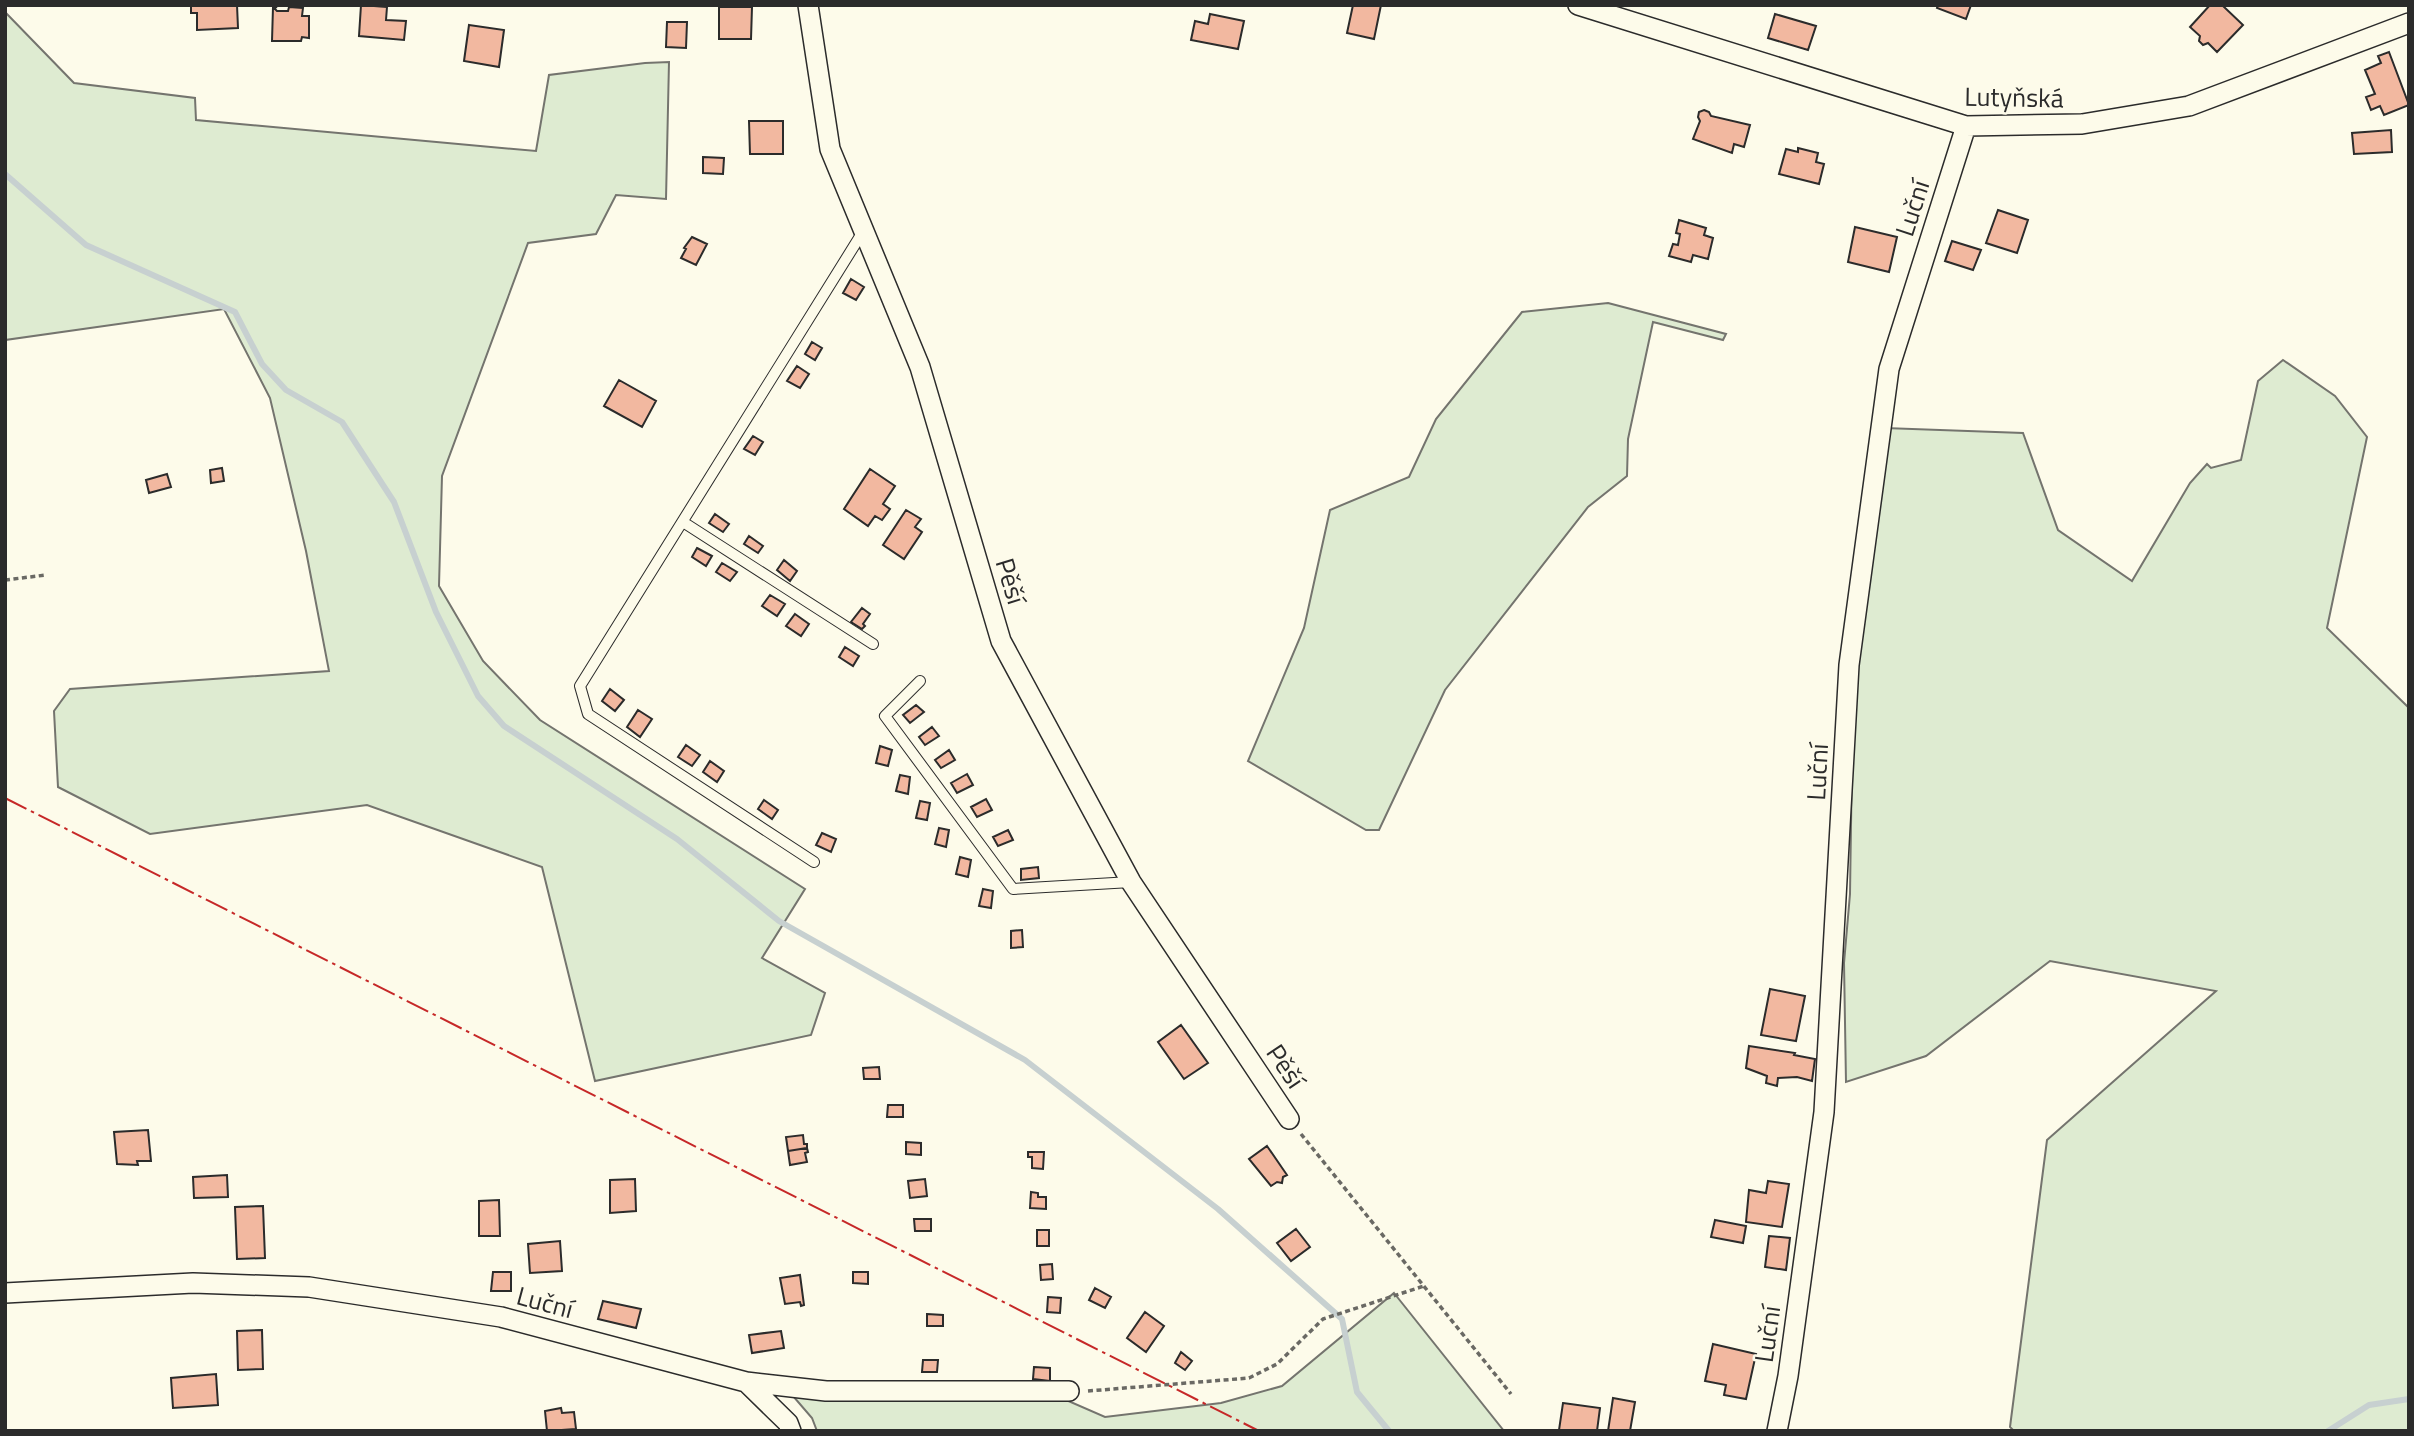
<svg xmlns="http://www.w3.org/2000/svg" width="2414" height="1436" viewBox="0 0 2414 1436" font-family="'Titillium Web',sans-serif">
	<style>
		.green { fill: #deebd1; stroke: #74746e; stroke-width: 2 }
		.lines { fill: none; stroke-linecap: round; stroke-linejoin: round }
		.stream { stroke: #c7d0d0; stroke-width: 6 }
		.building { fill: #f2b8a0; stroke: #2b2b2b; stroke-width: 2 }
		.service-casing { stroke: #2b2b2b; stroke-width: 12 }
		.minor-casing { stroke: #2b2b2b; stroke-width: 22 }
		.path { stroke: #6a6964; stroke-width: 3.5; stroke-dasharray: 5 3.5; stroke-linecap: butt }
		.service { stroke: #fdfbea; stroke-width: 10 }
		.minor { stroke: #fdfbea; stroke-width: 19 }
		.power { stroke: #c62828; stroke-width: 2; stroke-dasharray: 24 5 3.5 5; stroke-linecap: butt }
		.labels { text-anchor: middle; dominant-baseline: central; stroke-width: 5; stroke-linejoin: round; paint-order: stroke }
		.street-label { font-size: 26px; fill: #2b2b2b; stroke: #fdfbea }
	</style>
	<rect width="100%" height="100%" fill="#fdfbea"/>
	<path class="green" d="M 5,12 L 74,83 L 195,98 L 196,120 L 536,151 L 549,75 L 645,63 L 669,62 L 666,199 L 616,195 L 596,234 L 528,243 L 442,476 L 439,586 L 483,661 L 540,720 L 805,889 L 762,958 L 825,993 L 811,1035 L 595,1081 L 542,867 L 367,805 L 150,834 L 58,787 L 54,711 L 70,689 L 329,671 L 306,551 L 270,398 L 224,309 L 5,340 Z
		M 1608,303 L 1726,334 L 1723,340 L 1653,322 L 1628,439 L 1627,476 L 1588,507 L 1445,690 L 1379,830 L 1366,830 L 1248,761 L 1304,628 L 1330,510 L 1409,477 L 1436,419 L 1522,312 Z
		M 2283,360 L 2335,396 L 2367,437 L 2327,628 L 2409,708 L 2409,1431 L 2014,1431 L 2010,1427 L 2047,1140 L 2216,991 L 2050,961 L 1926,1056 L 1846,1082 L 1844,963 L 1850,894 L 1853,688 L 1885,428 L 2023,433 L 2058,530 L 2132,581 L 2190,483 L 2207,464 L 2211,468 L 2241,460 L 2258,381 Z
		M 1394,1293 L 1504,1431 L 817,1431 L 812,1418 L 787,1389 L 1057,1396 L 1105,1417 L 1221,1403 L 1282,1386 Z"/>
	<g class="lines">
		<path class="stream" d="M 5,174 L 86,245 L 235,312 L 262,364 L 286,390 L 342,422 L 394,502 L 436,612 L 478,696 L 504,726 L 677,839 L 779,921 L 1025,1060 L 1218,1209 L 1342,1319 L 1357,1392 L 1389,1431
			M 2328,1431 L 2369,1405 L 2409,1399"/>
	</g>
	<path class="building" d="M 191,5 L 237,5 L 238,28 L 197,30 L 197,13 L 191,13 Z
		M 361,5 L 387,7 L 386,20 L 406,21 L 404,40 L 359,36 Z
		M 1353,5 L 1381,5 L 1374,39 L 1347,33 Z
		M 1938,5 L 1971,5 L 1966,19 L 1937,8 Z
		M 2210,5 L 2222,5 L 2243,25 L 2217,52 L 2208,43 L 2203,45 L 2199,41 L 2200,36 L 2190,27 Z
		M 273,7 L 277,7 L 274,8 L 277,11 L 288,11 L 289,7 L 303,8 L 302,16 L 309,16 L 309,38 L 302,37 L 301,41 L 272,41 Z
		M 719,7 L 752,7 L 751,39 L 719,39 Z
		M 1210,14 L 1244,21 L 1238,49 L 1191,40 L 1195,21 L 1208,24 Z
		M 1775,14 L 1816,26 L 1808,50 L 1768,38 Z
		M 667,22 L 687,22 L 686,48 L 666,47 Z
		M 469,25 L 504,30 L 499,67 L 464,61 Z
		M 2389,52 L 2409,105 L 2384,115 L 2380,106 L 2371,110 L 2366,97 L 2375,94 L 2365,70 L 2381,63 L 2378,56 Z
		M 1704,110 L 1709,112 L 1711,116 L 1750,125 L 1744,147 L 1734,144 L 1732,153 L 1693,139 L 1700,121 L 1698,117 L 1699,112 Z
		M 749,121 L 783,121 L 783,154 L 750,154 Z
		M 2391,130 L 2392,152 L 2354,154 L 2352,133 Z
		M 1798,148 L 1818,153 L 1816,162 L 1824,164 L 1819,184 L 1779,174 L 1786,149 L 1798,152 Z
		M 703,157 L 724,158 L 723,174 L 703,173 Z
		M 1998,210 L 2028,220 L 2017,253 L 1986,243 Z
		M 1679,220 L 1706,228 L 1704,235 L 1713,238 L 1708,259 L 1693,255 L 1691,262 L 1669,256 L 1673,244 L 1678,245 L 1680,234 L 1676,233 Z
		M 1855,227 L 1897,237 L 1889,272 L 1848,262 Z
		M 692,237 L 707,244 L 696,265 L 681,258 L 686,249 L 684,248 Z
		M 1952,241 L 1981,250 L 1973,270 L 1945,261 Z
		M 851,279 L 864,287 L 856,300 L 843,293 Z
		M 812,342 L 822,348 L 815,360 L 805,354 Z
		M 797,366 L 809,374 L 800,388 L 787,381 Z
		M 619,380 L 656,401 L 642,427 L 604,406 Z
		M 753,436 L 763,442 L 755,455 L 744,449 Z
		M 222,468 L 224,481 L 211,483 L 210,470 Z
		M 870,469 L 895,486 L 883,504 L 890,509 L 882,520 L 875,516 L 868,526 L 844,509 Z
		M 167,474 L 171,487 L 149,493 L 146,480 Z
		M 906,510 L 921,519 L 915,527 L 922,532 L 904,559 L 883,545 Z
		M 715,514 L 729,524 L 723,532 L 709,523 Z
		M 749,536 L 763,546 L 758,553 L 744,544 Z
		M 697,548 L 712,556 L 706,566 L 692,557 Z
		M 784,560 L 797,571 L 790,581 L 777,570 Z
		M 722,563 L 737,572 L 730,581 L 716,572 Z
		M 770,595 L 785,604 L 777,616 L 762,606 Z
		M 862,608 L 870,614 L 863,624 L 865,626 L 862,629 L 851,622 Z
		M 795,614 L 809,624 L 801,636 L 786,626 Z
		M 845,647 L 859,656 L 853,666 L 839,657 Z
		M 610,689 L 624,700 L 615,711 L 602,701 Z
		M 916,705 L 924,712 L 910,723 L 903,715 Z
		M 638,710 L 652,719 L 640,737 L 627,727 Z
		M 932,727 L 939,736 L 925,745 L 919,737 Z
		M 686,745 L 700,755 L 692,766 L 678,757 Z
		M 880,746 L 892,750 L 888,766 L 876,763 Z
		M 949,750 L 955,760 L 941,768 L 935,760 Z
		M 710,761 L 724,771 L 717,782 L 703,772 Z
		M 967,774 L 973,785 L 957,793 L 951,783 Z
		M 900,775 L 910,777 L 908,794 L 896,791 Z
		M 986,799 L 992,810 L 977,817 L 971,807 Z
		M 764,800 L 778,810 L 772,819 L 758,809 Z
		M 920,801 L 930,803 L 927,820 L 916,818 Z
		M 939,828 L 949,830 L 946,847 L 935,844 Z
		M 1008,830 L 1013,840 L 998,846 L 993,837 Z
		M 822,833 L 836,839 L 831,852 L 816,845 Z
		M 960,857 L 971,860 L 968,877 L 956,874 Z
		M 1038,867 L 1039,878 L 1021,880 L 1021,869 Z
		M 983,889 L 993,891 L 991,908 L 979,906 Z
		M 1022,930 L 1023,947 L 1011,948 L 1011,931 Z
		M 1770,989 L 1805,996 L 1796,1041 L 1761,1035 Z
		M 1181,1025 L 1208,1063 L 1184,1079 L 1158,1042 Z
		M 1749,1046 L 1795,1053 L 1794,1055 L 1815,1059 L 1812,1081 L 1797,1077 L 1778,1078 L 1777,1086 L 1766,1083 L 1767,1076 L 1746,1068 Z
		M 879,1067 L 880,1079 L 864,1079 L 863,1068 Z
		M 888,1105 L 903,1105 L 903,1117 L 887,1117 Z
		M 148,1130 L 151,1161 L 137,1161 L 138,1165 L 117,1164 L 114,1132 Z
		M 803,1135 L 804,1144 L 807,1144 L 807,1148 L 788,1151 L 786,1137 Z
		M 906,1142 L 921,1143 L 921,1155 L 906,1154 Z
		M 1267,1146 L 1287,1175 L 1283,1177 L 1282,1183 L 1277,1182 L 1271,1186 L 1249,1159 Z
		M 807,1148 L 808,1152 L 805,1153 L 807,1162 L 790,1165 L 788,1151 Z
		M 1028,1152 L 1044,1152 L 1043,1169 L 1032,1168 L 1032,1157 L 1028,1157 Z
		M 227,1175 L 228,1197 L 194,1198 L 193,1177 Z
		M 635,1179 L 636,1211 L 610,1213 L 610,1180 Z
		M 925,1179 L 927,1196 L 910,1198 L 908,1181 Z
		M 1768,1181 L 1789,1184 L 1782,1227 L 1746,1222 L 1749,1190 L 1766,1193 Z
		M 1031,1192 L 1038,1193 L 1038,1197 L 1046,1197 L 1046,1209 L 1030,1208 Z
		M 499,1200 L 500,1236 L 479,1236 L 479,1201 Z
		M 263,1206 L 265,1258 L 237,1259 L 235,1207 Z
		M 914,1219 L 931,1219 L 931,1231 L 915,1231 Z
		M 1715,1220 L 1746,1226 L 1743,1243 L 1711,1237 Z
		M 1296,1229 L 1310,1247 L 1291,1261 L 1277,1243 Z
		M 1037,1230 L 1049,1230 L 1049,1246 L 1037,1246 Z
		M 1769,1236 L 1790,1238 L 1786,1270 L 1765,1267 Z
		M 560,1241 L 562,1271 L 530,1273 L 528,1244 Z
		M 1052,1264 L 1053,1279 L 1041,1280 L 1040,1265 Z
		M 493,1272 L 511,1272 L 511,1291 L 491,1291 Z
		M 853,1272 L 868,1272 L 868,1284 L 853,1283 Z
		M 800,1275 L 804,1305 L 801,1306 L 800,1302 L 785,1304 L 780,1278 Z
		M 1095,1288 L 1111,1297 L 1105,1308 L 1089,1300 Z
		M 1048,1297 L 1061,1298 L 1060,1313 L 1047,1312 Z
		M 603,1301 L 641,1309 L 636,1328 L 598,1319 Z
		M 1145,1312 L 1164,1326 L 1146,1352 L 1127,1338 Z
		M 927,1314 L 943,1315 L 943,1326 L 927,1326 Z
		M 262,1330 L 263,1369 L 238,1370 L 237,1331 Z
		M 781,1331 L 784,1348 L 752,1353 L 749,1335 Z
		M 1713,1344 L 1756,1354 L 1746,1399 L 1724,1395 L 1726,1385 L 1705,1381 Z
		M 1181,1352 L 1192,1361 L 1185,1370 L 1175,1363 Z
		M 923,1360 L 938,1360 L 937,1372 L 922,1372 Z
		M 1034,1367 L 1050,1368 L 1050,1381 L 1033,1379 Z
		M 216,1374 L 218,1405 L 173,1408 L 171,1378 Z
		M 1613,1398 L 1635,1402 L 1630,1431 L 1608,1431 Z
		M 1563,1403 L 1600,1408 L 1597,1431 L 1559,1430 Z
		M 561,1408 L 562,1413 L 574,1412 L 576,1429 L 547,1431 L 545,1411 Z"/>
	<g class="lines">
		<defs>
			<path id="service" d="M 683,522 L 873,644
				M 920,681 L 885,716 L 1013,889 L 1131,882
				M 814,862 L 588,714 L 580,686 L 864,230"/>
			<path id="minor" d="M 808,5 L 830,149 L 920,367 L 1001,641 L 1131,882 L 1289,1119
				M 1578,5 L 1966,126 L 2082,124 L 2189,106 L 2409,23
				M 5,1293 L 193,1283 L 309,1287 L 501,1317 L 746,1382 L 826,1391 L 1069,1391
				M 746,1382 L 788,1423 L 791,1431
				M 1777,1431 L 1788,1376 L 1824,1112 L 1849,665 L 1889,369 L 1966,126"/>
		</defs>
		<use href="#service" class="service-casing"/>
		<use href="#minor" class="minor-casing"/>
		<path class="path" d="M 5,580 L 46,575
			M 1301,1134 L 1511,1394
			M 1088,1391 L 1249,1378 L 1277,1364 L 1323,1319 L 1424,1286"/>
		<use href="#service" class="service"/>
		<use href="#minor" class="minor"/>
		<path class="power" d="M 5,798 L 1259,1431"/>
	</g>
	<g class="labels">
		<g class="street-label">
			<text transform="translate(2014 97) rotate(1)">Lutyňská</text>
			<text transform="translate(1912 208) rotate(-72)">Luční</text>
			<text transform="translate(1011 581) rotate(73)">Pěší</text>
			<text transform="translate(1817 772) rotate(-87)">Luční</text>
			<text transform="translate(1286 1066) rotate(56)">Pěší</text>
			<text transform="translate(545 1302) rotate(15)">Luční</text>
			<text transform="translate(1767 1334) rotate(-82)">Luční</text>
		</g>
	</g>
	<rect width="2414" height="1436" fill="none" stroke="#2b2b2b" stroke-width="14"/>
</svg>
